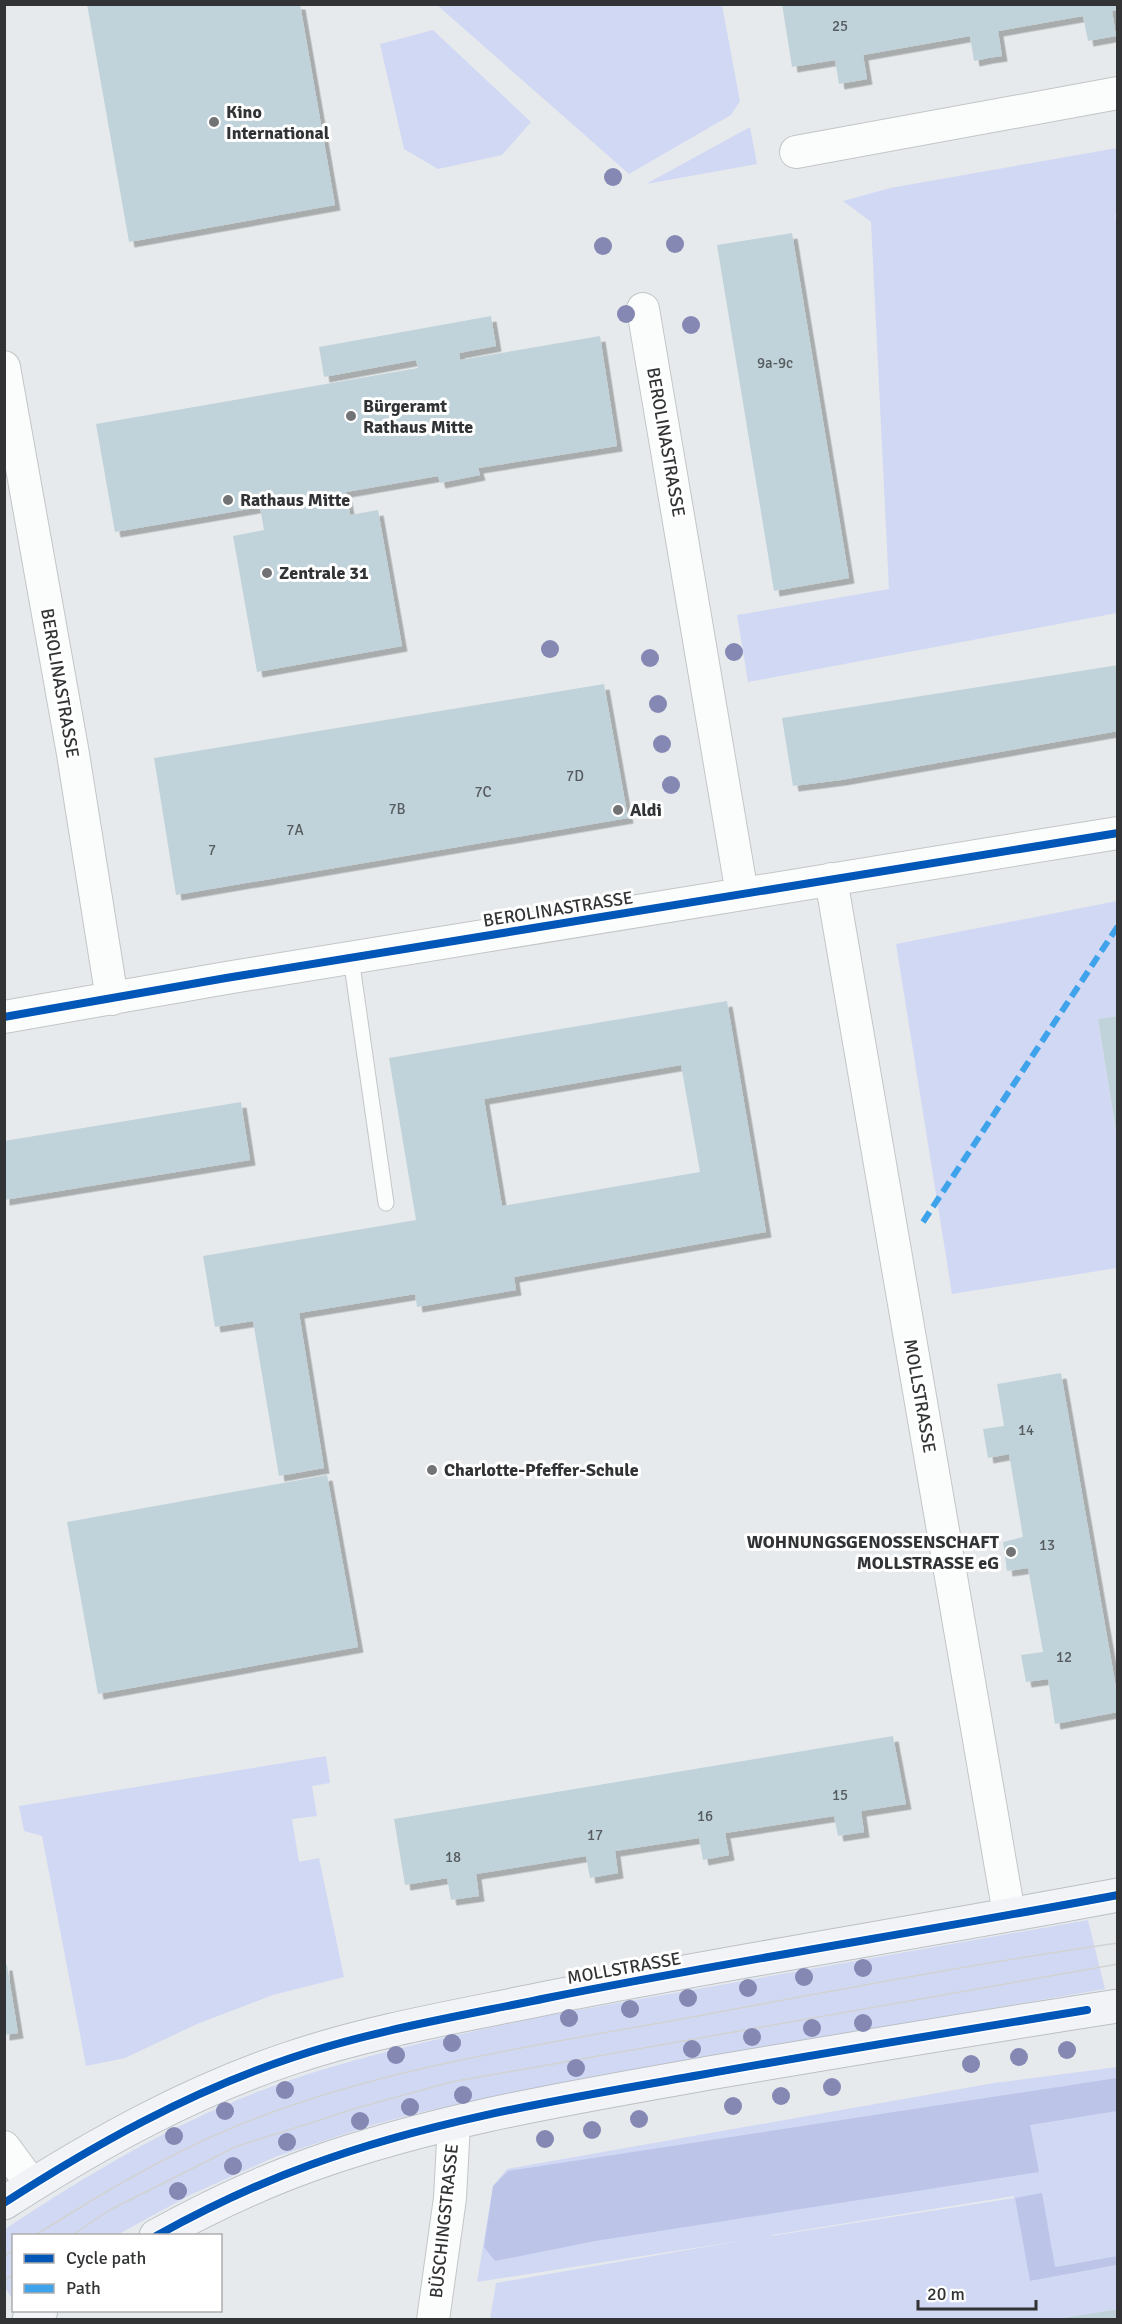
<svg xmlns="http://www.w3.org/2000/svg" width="1122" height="2324" viewBox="0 0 1122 2324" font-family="Signika,sans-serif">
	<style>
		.green { fill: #d1d8f4; fill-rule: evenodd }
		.forest { fill: #bcc4e8 }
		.building { fill: #c1d3da; fill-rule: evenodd; filter: url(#shadow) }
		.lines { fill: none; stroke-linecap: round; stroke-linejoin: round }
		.service-casing { stroke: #c3c6c7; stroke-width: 17 }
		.minor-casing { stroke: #c3c6c7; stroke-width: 34 }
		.primary-casing { stroke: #bbc0c6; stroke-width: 35 }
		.service { stroke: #fbfcfc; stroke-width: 15 }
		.minor { stroke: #fbfcfc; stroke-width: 32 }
		.primary { stroke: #f1f3f7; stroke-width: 33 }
		.tram { stroke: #d2d2d2; stroke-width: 1.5 }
		.quiet { stroke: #3ea3eb; stroke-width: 6; stroke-dasharray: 12 6; stroke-linecap: butt }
		.cycleway-casing { stroke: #fff; stroke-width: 11 }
		.cycleway { stroke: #0057b8; stroke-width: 8 }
		.tree { fill: #8488b3 }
		.poi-dot { fill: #717375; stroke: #fff; stroke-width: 2 }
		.labels { text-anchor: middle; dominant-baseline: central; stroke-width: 6; stroke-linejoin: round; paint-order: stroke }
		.number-label { font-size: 15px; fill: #555b5e }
		.poi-label { font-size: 18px; font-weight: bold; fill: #313335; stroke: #fff; text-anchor: start }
		.street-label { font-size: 18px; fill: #313335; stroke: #fff }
	</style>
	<defs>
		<filter id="shadow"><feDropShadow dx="5.5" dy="5.5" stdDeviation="0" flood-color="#0004"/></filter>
	</defs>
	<rect width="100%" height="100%" fill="#e7eaec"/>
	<path class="green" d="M 437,5 L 722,5 L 740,101 L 731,115 L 629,174 Z
		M 433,30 L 531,122 L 502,155 L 438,169 L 404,149 L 380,44 Z
		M 750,127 L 757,164 L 646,184 Z
		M 1117,148 L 1118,214 L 1115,215 L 1118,231 L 1117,613 L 748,682 L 737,615 L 889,589 L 871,222 L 843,201 L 890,188 Z
		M 1117,901 L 1117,1016 L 1098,1019 L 1117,1140 L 1117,1268 L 952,1294 L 896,944 Z
		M 326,1756 L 330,1783 L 312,1786 L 317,1816 L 292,1819 L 299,1862 L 319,1858 L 344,1977 L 273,1995 L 197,2024 L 125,2058 L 86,2066 L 42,1836 L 24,1831 L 19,1806 Z
		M 1088,1920 L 1105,1989 L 594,2076 L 426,2111 L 372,2125 L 275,2157 L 190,2195 L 117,2235 L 14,2236 L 13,2300 L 5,2288 L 5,2229 C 85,2176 166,2127 257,2092 C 354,2055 459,2034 561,2013 Z
		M 1117,2067 L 1117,2256 L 1055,2267 L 1030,2281 L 1117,2265 L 1117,2309 L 1057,2320 L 490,2319 L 496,2283 L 745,2240 L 477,2282 L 493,2186 L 507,2169 L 994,2083 ZM 1014,2196 L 1014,2198 L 771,2236 L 772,2235 Z"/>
	<path class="forest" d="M 1117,2078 L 1117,2111 L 1030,2125 L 1039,2172 L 595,2241 L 495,2261 L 484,2247 L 493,2186 L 508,2171 Z
		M 1042,2193 L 1055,2267 L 1117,2256 L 1117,2265 L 1030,2281 L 1015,2198 Z"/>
	<path class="building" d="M 87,4 L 300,4 L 335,205 L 129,242 Z
		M 782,4 L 1118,4 L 1118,10 L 1112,11 L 1116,36 L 1088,41 L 1083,16 L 998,31 L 1002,56 L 988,58 L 974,61 L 970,36 L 863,55 L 867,79 L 839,84 L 835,60 L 792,67 Z
		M 792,233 L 849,578 L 774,591 L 717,245 Z
		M 491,316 L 496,346 L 459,353 L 460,360 L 600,336 L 617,446 L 478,468 L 480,475 L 440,483 L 438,476 L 346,492 L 350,515 L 378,510 L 402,646 L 257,672 L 233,536 L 264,530 L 260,507 L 115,532 L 96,424 L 418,368 L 416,360 L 324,377 L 319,347 Z
		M 1118,665 L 1118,731 L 841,780 L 793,786 L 782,718 Z
		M 604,684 L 628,818 L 176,895 L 154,758 Z
		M 727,1001 L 766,1232 L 514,1277 L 516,1290 L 417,1307 L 415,1294 L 299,1313 L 324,1468 L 279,1476 L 253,1321 L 215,1327 L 203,1256 L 416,1220 L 389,1058 ZM 681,1065 L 700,1172 L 502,1206 L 484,1099 Z
		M 1118,1016 L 1118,1132 L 1116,1132 L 1098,1019 Z
		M 241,1102 L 250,1160 L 4,1200 L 4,1141 Z
		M 1061,1373 L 1118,1699 L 1118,1712 L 1055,1724 L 1048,1679 L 1026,1682 L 1021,1655 L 1043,1652 L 1028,1568 L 1007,1571 L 1003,1542 L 1023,1537 L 1009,1454 L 988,1458 L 983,1429 L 1004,1426 L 997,1384 Z
		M 327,1475 L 358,1647 L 98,1694 L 67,1522 Z
		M 893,1736 L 906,1804 L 861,1811 L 864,1832 L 838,1836 L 834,1816 L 725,1833 L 729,1855 L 703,1860 L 699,1838 L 615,1851 L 618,1873 L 590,1878 L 586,1856 L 476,1874 L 479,1896 L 451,1900 L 447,1878 L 405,1885 L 394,1819 Z
		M 4,1965 L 7,1965 L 18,2033 L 4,2035 Z
		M 1118,2309 L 1118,2320 L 1064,2320 L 1064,2318 Z"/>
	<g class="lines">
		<defs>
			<path id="service" d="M 351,958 L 386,1203"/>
			<path id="minor" d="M 796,152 L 1118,93
				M 643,309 L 742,894
				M 4,367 L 73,754 L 112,999
				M 831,879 L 1009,1914
				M 4,1017 L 226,978 L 1118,833
				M 4,2147 L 32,2185
				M 433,2320 L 450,2198 L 454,2123"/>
			<path id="primary" d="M 4,2203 C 94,2145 189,2092 291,2058 C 374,2030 461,2016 547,1998 C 737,1960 928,1931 1118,1895
				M 156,2236 C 205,2209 257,2184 310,2165 C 438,2119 575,2097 709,2073 C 845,2050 981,2027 1118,2006
				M 29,2320 L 41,2310"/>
		</defs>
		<use href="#service" class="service-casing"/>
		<use href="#minor" class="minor-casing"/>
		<use href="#primary" class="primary-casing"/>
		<use href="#service" class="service"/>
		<use href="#minor" class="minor"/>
		<use href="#primary" class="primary"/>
		<path class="tram" d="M 34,2236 C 99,2195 164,2156 234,2127 C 381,2066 542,2045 698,2016 C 837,1990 977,1963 1118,1943
			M 71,2236 L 108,2211 L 235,2147 L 357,2108 L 451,2082 L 1118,1964
			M 4,2256 L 14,2250
			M 4,2281 L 14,2274"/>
		<path class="quiet" d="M 923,1222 L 1118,926"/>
		<defs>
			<path id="cycleway" d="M 4,1017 L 226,978 L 1118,833
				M 4,2203 C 94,2145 189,2092 291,2058 C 374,2030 461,2016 547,1998 C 737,1960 928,1931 1118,1895
				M 156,2236 C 205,2209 257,2184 310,2165 C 435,2119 569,2098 700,2075 C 829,2052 958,2031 1087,2010"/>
		</defs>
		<use href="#cycleway" class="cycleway-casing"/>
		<use href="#cycleway" class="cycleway"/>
	</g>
	<g class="tree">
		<circle cx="613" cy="177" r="9"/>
		<circle cx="675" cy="244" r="9"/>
		<circle cx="603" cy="246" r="9"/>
		<circle cx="626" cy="314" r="9"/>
		<circle cx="691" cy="325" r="9"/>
		<circle cx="550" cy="649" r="9"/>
		<circle cx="734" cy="652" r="9"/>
		<circle cx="650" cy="658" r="9"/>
		<circle cx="658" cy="704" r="9"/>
		<circle cx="662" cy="744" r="9"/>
		<circle cx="671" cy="785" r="9"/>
		<circle cx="863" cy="1968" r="9"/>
		<circle cx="804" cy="1977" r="9"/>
		<circle cx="748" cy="1988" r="9"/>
		<circle cx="688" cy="1998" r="9"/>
		<circle cx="630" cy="2009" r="9"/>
		<circle cx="569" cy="2018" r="9"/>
		<circle cx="863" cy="2023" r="9"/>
		<circle cx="812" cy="2028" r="9"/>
		<circle cx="752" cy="2037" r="9"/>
		<circle cx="452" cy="2043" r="9"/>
		<circle cx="692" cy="2049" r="9"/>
		<circle cx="1067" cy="2050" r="9"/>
		<circle cx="396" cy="2055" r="9"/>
		<circle cx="1019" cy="2057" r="9"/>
		<circle cx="971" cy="2064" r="9"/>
		<circle cx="576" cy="2068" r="9"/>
		<circle cx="832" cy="2087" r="9"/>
		<circle cx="285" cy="2090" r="9"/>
		<circle cx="463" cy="2095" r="9"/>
		<circle cx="781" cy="2096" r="9"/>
		<circle cx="733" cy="2106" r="9"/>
		<circle cx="410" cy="2107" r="9"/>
		<circle cx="225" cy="2111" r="9"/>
		<circle cx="639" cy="2119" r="9"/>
		<circle cx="360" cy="2121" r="9"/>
		<circle cx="592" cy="2130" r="9"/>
		<circle cx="174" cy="2136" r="9"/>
		<circle cx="545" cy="2139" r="9"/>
		<circle cx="287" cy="2142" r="9"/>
		<circle cx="233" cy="2166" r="9"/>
		<circle cx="178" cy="2191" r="9"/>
	</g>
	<g class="poi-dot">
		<circle cx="214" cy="122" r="6"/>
		<circle cx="351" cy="416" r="6"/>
		<circle cx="228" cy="500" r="6"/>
		<circle cx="267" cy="573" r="6"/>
		<circle cx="618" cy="810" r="6"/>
		<circle cx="432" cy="1470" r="6"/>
		<circle cx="1011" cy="1552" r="6"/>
	</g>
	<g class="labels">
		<g class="number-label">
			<text x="840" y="26">25</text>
			<text x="775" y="363">9a-9c</text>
			<text x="575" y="776">7D</text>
			<text x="483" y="792">7C</text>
			<text x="397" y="809">7B</text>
			<text x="295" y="830">7A</text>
			<text x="212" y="850">7</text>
			<text x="1026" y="1430">14</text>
			<text x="1047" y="1545">13</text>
			<text x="1064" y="1657">12</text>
			<text x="840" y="1795">15</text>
			<text x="705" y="1816">16</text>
			<text x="595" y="1835">17</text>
			<text x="453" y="1857">18</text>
		</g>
		<g class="poi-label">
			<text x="226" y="112">Kino<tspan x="226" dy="21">International</tspan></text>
			<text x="363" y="406">Bürgeramt<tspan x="363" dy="21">Rathaus Mitte</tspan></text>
			<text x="240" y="500">Rathaus Mitte</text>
			<text x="279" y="573">Zentrale 31</text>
			<text x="630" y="810">Aldi</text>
			<text x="444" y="1470">Charlotte-Pfeffer-Schule</text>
			<text x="999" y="1542" text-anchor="end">WOHNUNGSGENOSSENSCHAFT<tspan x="999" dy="21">MOLLSTRASSE eG</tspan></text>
		</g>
		<g class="street-label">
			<text transform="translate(666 442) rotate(80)">BEROLINASTRASSE</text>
			<text transform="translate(60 683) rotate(80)">BEROLINASTRASSE</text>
			<text transform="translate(558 909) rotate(-9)">BEROLINASTRASSE</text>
			<text transform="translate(920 1396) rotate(80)">MOLLSTRASSE</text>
			<text transform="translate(624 1968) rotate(-10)">MOLLSTRASSE</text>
			<text transform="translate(444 2221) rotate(-84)">BÜSCHINGSTRASSE</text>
		</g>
	</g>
	<rect width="1122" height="2324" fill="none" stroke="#313335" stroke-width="12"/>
	<rect x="12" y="2234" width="210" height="78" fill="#ffffff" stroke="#adadae" stroke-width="1.5"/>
	<rect x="24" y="2254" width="30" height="9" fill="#0057b8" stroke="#adadae" stroke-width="1.5"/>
	<text x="66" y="2264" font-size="18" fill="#313335">Cycle path</text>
	<rect x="24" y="2284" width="30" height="9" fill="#3ea3eb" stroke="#adadae" stroke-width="1.5"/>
	<text x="66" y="2294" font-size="18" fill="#313335">Path</text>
	<path d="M918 2300v9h118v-9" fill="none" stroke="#313335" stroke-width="3"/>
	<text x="927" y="2300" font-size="18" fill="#313335" stroke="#ffffff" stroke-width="4.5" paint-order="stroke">20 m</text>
</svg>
